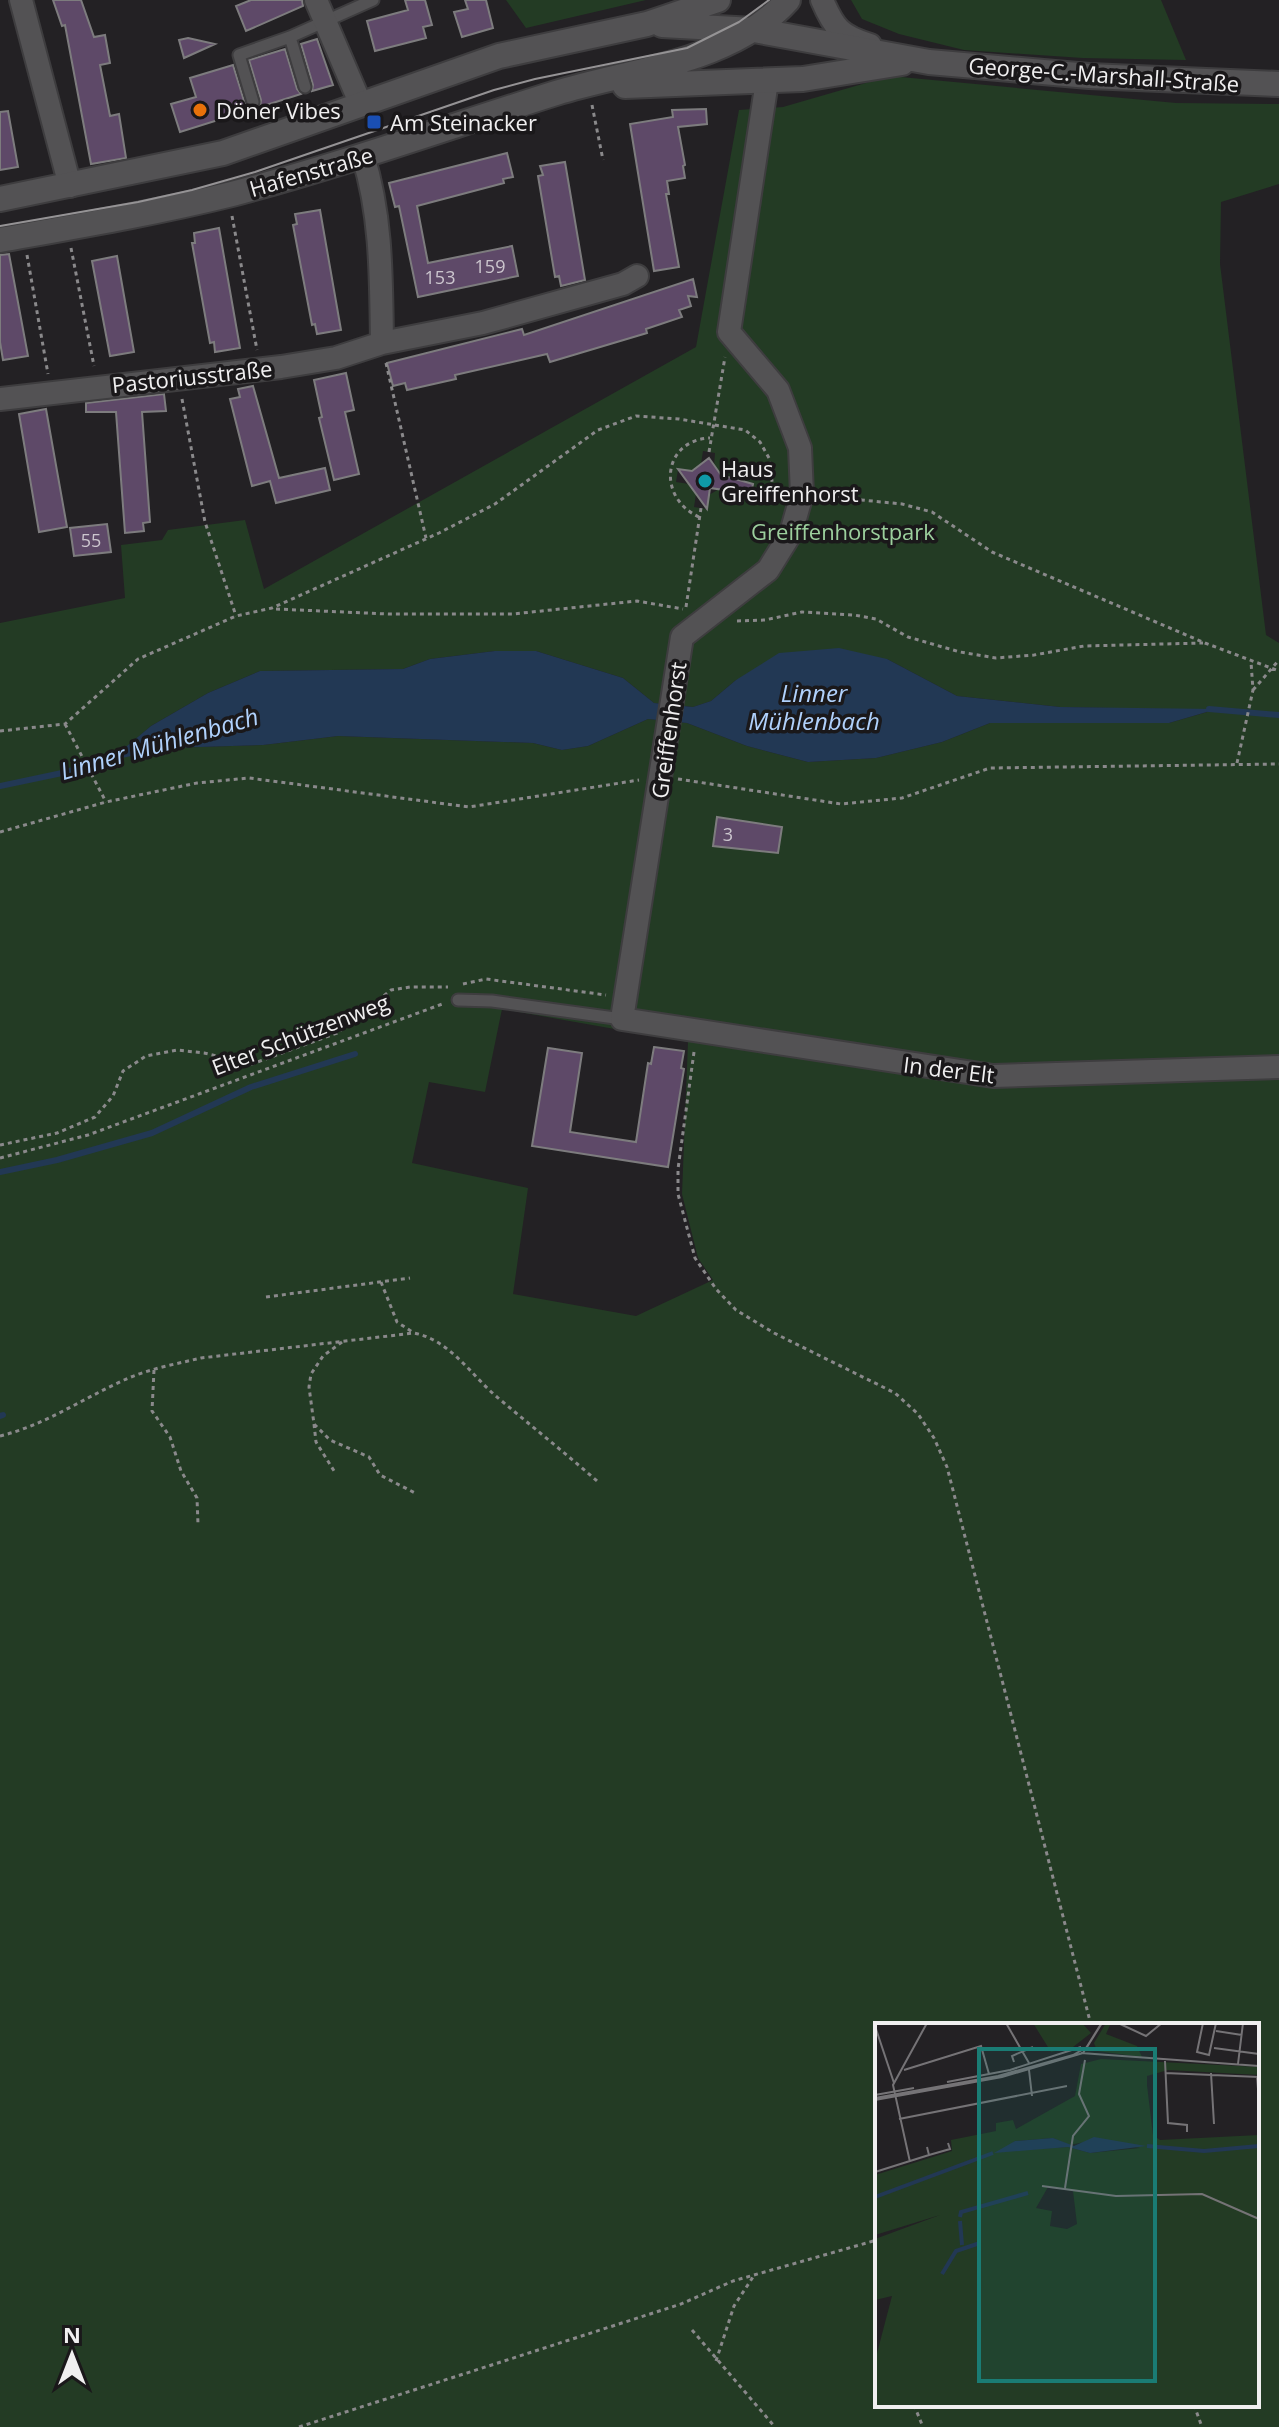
<svg xmlns="http://www.w3.org/2000/svg" width="1279" height="2427" viewBox="0 0 1279 2427" font-family="'Open Sans',sans-serif">
	<style>
		.green { fill: #233b24; fill-rule: evenodd }
		.water { fill: #223854 }
		.lines { fill: none; stroke-linecap: round; stroke-linejoin: round }
		.stream { stroke: #223854; stroke-width: 6 }
		.building { fill: #5e4968; stroke: #7d7c7e; stroke-width: 2 }
		.lane-casing { stroke: #3e3d3f; stroke-width: 15 }
		.street-casing { stroke: #3e3d3f; stroke-width: 26 }
		.secondary-casing { stroke: #3e3d3f; stroke-width: 28 }
		.path { stroke: #8a898b; stroke-width: 3; stroke-dasharray: 4 4; stroke-linecap: butt }
		.lane { stroke: #535254; stroke-width: 11 }
		.street { stroke: #535254; stroke-width: 22 }
		.secondary { stroke: #535254; stroke-width: 24 }
		.tram { stroke: #959395; stroke-width: 2 }
		.food-dot { fill: #e8710a; stroke: #1a181a; stroke-width: 3 }
		.transit-dot { fill: #1a4fb4; stroke: #1a181a; stroke-width: 3 }
		.culture-dot { fill: #0f9aa8; stroke: #1a181a; stroke-width: 3 }
		.labels { text-anchor: middle; dominant-baseline: central; stroke-width: 7; stroke-linejoin: round; paint-order: stroke }
		.number-label { font-size: 18px; fill: #ccc6ce }
		.street-label { font-size: 22px; fill: #f0eff0; stroke: #1a181a }
		.poi-label { font-size: 22px; fill: #f0eff0; stroke: #1a181a; text-anchor: start }
		.park-label { font-size: 22px; fill: #9ccf9d; stroke: #1a181a }
		.water-label { font-size: 24px; font-style: italic; fill: #b0d1fc; stroke: #1a181a }
		.inset-river { fill: none; stroke: #223854; stroke-width: 4 }
		.inset-road { fill: none; stroke: #757376; stroke-width: 2 }
		.view { fill: #1a7c74; fill-opacity: 0.15; stroke: #1a7c74; stroke-width: 4 }
		.inset-edge { fill: none; stroke: #f0eff0; stroke-width: 4 }
	</style>
	<rect width="100%" height="100%" fill="#232124"/>
	<path class="green" d="M 506,0 L 646,0 L 526,28 Z
		M 851,0 L 1161,0 L 1186,60 L 1083,58 L 964,50 L 899,34 L 862,19 Z
		M 890,76 L 1176,103 L 1279,104 L 1279,184 L 1221,202 L 1220,264 L 1266,635 L 1279,643 L 1279,2427 L 0,2427 L 0,623 L 125,598 L 121,545 L 162,540 L 168,530 L 245,520 L 264,589 L 696,347 L 739,110 L 783,107 ZM 703,451 L 715,453 L 714,466 L 721,475 L 719,489 L 709,495 L 707,509 L 694,507 L 696,494 L 689,484 L 676,482 L 678,470 L 692,471 L 701,464 ZM 495,651 L 536,651 L 623,678 L 654,703 L 693,707 L 711,701 L 736,680 L 887,659 L 957,696 L 1060,707 L 1214,710 L 1169,723 L 990,723 L 942,742 L 876,758 L 808,762 L 747,746 L 687,723 L 648,719 L 588,746 L 562,750 L 533,743 L 338,736 L 263,745 L 167,748 L 111,760 L 151,726 L 208,693 L 260,671 L 403,669 L 430,659 ZM 502,1009 L 688,1042 L 682,1194 L 698,1258 L 713,1280 L 636,1316 L 513,1294 L 528,1188 L 412,1163 L 429,1082 L 485,1092 ZM 877,2025 L 1257,2025 L 1257,2405 L 877,2405 Z"/>
	<path class="water" d="M 839,648 L 887,659 L 957,696 L 1060,707 L 1217,709 L 1169,723 L 990,723 L 942,742 L 876,758 L 808,762 L 747,746 L 687,723 L 648,719 L 588,746 L 562,750 L 533,743 L 338,736 L 263,745 L 167,748 L 109,761 L 151,726 L 208,693 L 260,671 L 403,669 L 430,659 L 495,651 L 536,651 L 623,678 L 654,703 L 693,707 L 711,701 L 736,680 L 779,653 Z"/>
	<g class="lines">
		<path class="stream" d="M 1209,709 L 1279,715
			M 0,786 L 62,773 L 117,758
			M 0,1172 L 57,1160 L 152,1133 L 251,1087 L 355,1054
			M 0,1416 L 3,1415"/>
	</g>
	<path class="building" d="M 53,0 L 81,0 L 94,37 L 105,35 L 110,63 L 100,65 L 110,116 L 119,114 L 126,158 L 91,164 L 65,25 L 62,26 Z
		M 251,0 L 302,0 L 303,6 L 246,31 L 236,6 Z
		M 405,0 L 425,0 L 432,25 L 423,27 L 426,38 L 375,51 L 367,21 L 408,10 Z
		M 465,0 L 486,0 L 493,28 L 462,37 L 454,12 L 468,9 Z
		M 188,38 L 215,44 L 184,58 L 179,40 Z
		M 317,39 L 333,85 L 312,91 L 313,85 L 301,44 Z
		M 285,49 L 297,89 L 301,94 L 260,107 L 261,100 L 249,60 Z
		M 233,65 L 245,104 L 250,110 L 180,132 L 171,104 L 196,97 L 190,78 Z
		M 706,109 L 707,124 L 678,127 L 685,165 L 683,166 L 685,178 L 667,181 L 669,194 L 666,194 L 679,267 L 654,271 L 630,124 L 673,117 L 672,110 Z
		M 8,111 L 18,167 L 0,170 L 0,112 Z
		M 507,153 L 513,177 L 503,179 L 504,183 L 417,206 L 428,263 L 512,246 L 518,276 L 418,297 L 399,206 L 395,207 L 389,183 Z
		M 565,162 L 585,280 L 561,286 L 559,276 L 555,277 L 538,176 L 543,175 L 540,166 Z
		M 320,210 L 341,330 L 317,334 L 315,324 L 312,325 L 293,225 L 297,224 L 295,214 Z
		M 219,228 L 240,348 L 215,352 L 214,342 L 210,343 L 192,243 L 195,243 L 194,233 Z
		M 9,254 L 28,356 L 3,360 L 0,342 L 0,255 Z
		M 117,256 L 134,352 L 110,356 L 92,261 Z
		M 693,279 L 697,297 L 688,296 L 691,306 L 679,310 L 682,317 L 646,329 L 647,333 L 550,362 L 547,354 L 455,375 L 456,379 L 407,390 L 405,383 L 393,386 L 387,363 L 522,329 L 524,335 Z
		M 346,373 L 354,410 L 345,412 L 359,474 L 334,480 L 319,418 L 322,417 L 314,380 Z
		M 253,386 L 279,478 L 325,468 L 330,490 L 276,503 L 270,481 L 252,486 L 230,399 L 240,397 L 238,389 Z
		M 164,394 L 166,411 L 142,412 L 150,522 L 143,523 L 144,531 L 125,533 L 116,412 L 86,412 L 86,403 Z
		M 46,409 L 67,527 L 39,532 L 19,414 Z
		M 709,458 L 721,475 L 753,484 L 751,494 L 710,488 L 707,509 L 678,469 L 692,471 Z
		M 107,524 L 111,552 L 74,556 L 70,528 Z
		M 717,817 L 782,827 L 778,853 L 713,846 Z
		M 654,1047 L 684,1051 L 681,1068 L 684,1069 L 668,1167 L 532,1146 L 548,1048 L 582,1053 L 570,1132 L 636,1142 L 648,1063 L 651,1064 Z"/>
	<g class="lines">
		<defs>
			<path id="lane" d="M 290,37 L 305,87
				M 253,102 L 239,55 L 290,37 L 373,0
				M 458,1000 L 492,1001 L 622,1019"/>
			<path id="street" d="M 21,0 L 70,186
				M 316,0 L 361,105
				M 822,0 C 834,28 840,36 870,45
				M 767,81 L 729,332 L 778,390 L 800,448 L 802,494 L 791,533 L 768,570 L 682,637 L 622,1019 L 993,1076 L 1279,1067
				M 363,156 C 382,217 381,280 382,343
				M 0,399 L 281,367 L 336,358 L 382,343 L 483,323 L 623,284 L 637,276"/>
			<path id="secondary" d="M 662,25 L 754,30 L 929,62 L 1089,76 L 1279,84
				M 625,86 L 803,79 L 902,63
				M 0,199 L 223,153 L 499,56 L 647,24 L 718,0
				M 0,240 C 78,226 155,213 232,194 C 341,165 448,127 556,93 C 633,69 731,63 788,0"/>
		</defs>
		<use href="#lane" class="lane-casing"/>
		<use href="#street" class="street-casing"/>
		<use href="#secondary" class="secondary-casing"/>
		<path class="path" d="M 592,105 L 603,160
			M 232,216 L 257,350
			M 71,248 L 94,366
			M 27,255 L 48,374
			M 386,363 L 426,538
			M 182,399 L 205,522 L 236,616
			M 709,452 L 725,357
			M 821,496 L 902,504 L 932,512 L 992,552 L 1205,643 L 1279,671
			M 699,517 C 656,497 663,440 710,438
			M 686,607 L 701,508
			M 276,609 L 388,614 L 513,614 L 637,601 L 683,609
			M 737,621 L 765,620 L 802,612 L 854,615 L 876,619 L 908,637 L 960,652 L 996,658 L 1034,655 L 1084,646 L 1203,643
			M 1253,690 L 1279,660
			M 65,724 L 106,802
			M 0,731 L 65,724 L 138,659 L 236,616 L 272,608 L 439,533 L 495,504 L 598,430 L 636,416 L 679,419 L 745,430 L 760,442 L 769,458 L 773,489 L 782,491
			M 1237,763 L 1253,690 L 1251,662
			M 678,779 L 841,804 L 902,798 L 990,768 L 1279,764
			M 0,832 L 106,802 L 197,783 L 249,778 L 469,807 L 639,780
			M 463,984 L 486,979 L 606,995
			M 694,1052 L 678,1169 L 678,1194 L 695,1258 L 716,1289 L 736,1310 L 774,1333 L 895,1393 L 918,1414 L 934,1438 L 947,1467 L 1091,2025
			M 0,1145 L 57,1133 L 95,1117 L 113,1096 L 123,1071 L 146,1056 L 177,1050 L 204,1053 L 252,1064 L 337,1033 L 391,990 L 410,987 L 448,987
			M 0,1158 L 88,1135 L 445,1003
			M 381,1282 L 397,1322 L 414,1333
			M 266,1297 L 410,1278
			M 342,1342 L 323,1356 L 311,1374 L 309,1387 L 314,1424 L 330,1440 L 369,1457 L 380,1475 L 417,1494
			M 154,1370 L 152,1411 L 170,1437 L 181,1471 L 197,1498 L 198,1524
			M 314,1424 L 316,1442 L 336,1474
			M 0,1436 C 45,1425 82,1399 124,1380 C 148,1369 176,1364 201,1358 L 414,1333 C 450,1340 471,1375 497,1397 C 530,1425 564,1452 597,1481
			M 692,2330 L 775,2427
			M 716,2361 L 734,2306 L 753,2277
			M 914,2405 L 923,2427
			M 1194,2405 L 1202,2427
			M 299,2427 L 681,2304 L 733,2281 L 877,2240"/>
		<use href="#lane" class="lane"/>
		<use href="#street" class="street"/>
		<use href="#secondary" class="secondary"/>
		<path class="tram" d="M 0,226 L 138,202 L 192,190 L 255,172 L 494,90 L 535,79 L 687,48 L 739,22 L 769,0"/>
	</g>
	<circle class="food-dot" cx="200" cy="110" r="8"/>
	<rect class="transit-dot" x="366" y="114" width="16" height="16" rx="4"/>
	<circle class="culture-dot" cx="705" cy="481" r="8"/>
	<g class="labels">
		<g class="number-label">
			<text x="490" y="266">159</text>
			<text x="440" y="277">153</text>
			<text x="91" y="540">55</text>
			<text x="728" y="834">3</text>
		</g>
		<g class="street-label">
			<text transform="translate(1104 74) rotate(4)">George-C.-Marshall-Straße</text>
			<text transform="translate(311 171) rotate(-16)">Hafenstraße</text>
			<text transform="translate(192 376) rotate(-6)">Pastoriusstraße</text>
			<text transform="translate(668 730) rotate(-82)">Greiffenhorst</text>
			<text transform="translate(300 1034) rotate(-21)">Elter Schützenweg</text>
			<text transform="translate(949 1069) rotate(7)">In der Elt</text>
		</g>
		<g class="poi-label">
			<text x="216" y="110">Döner Vibes</text>
			<text x="390" y="122">Am Steinacker</text>
			<text x="721" y="468">Haus<tspan x="721" dy="25">Greiffenhorst</tspan></text>
		</g>
		<g class="park-label">
			<text x="843" y="531">Greiffenhorstpark</text>
		</g>
		<g class="water-label">
			<text x="814" y="692">Linner<tspan x="814" dy="28">Mühlenbach</tspan></text>
			<text transform="translate(159 743) rotate(-16)">Linner Mühlenbach</text>
		</g>
	</g>
	<g transform="translate(875 2023)">
		<rect width="384" height="384" fill="#232124"/>
		<path d="M 158,0 L 207,0 L 216,10 L 198,24 L 176,29 ZM 231,0 L 235,2 L 231,11 L 262,23 L 267,34 L 222,28 L 219,20 ZM 226,36 L 384,44 L 384,52 L 293,47 L 272,53 L 272,62 L 278,112 L 285,117 L 384,112 L 384,384 L 0,384 L 0,338 L 17,273 L 0,277 L 0,216 L 65,192 L 0,212 L 0,152 L 77,128 L 76,117 L 121,108 L 121,100 L 138,97 L 141,106 L 200,73 L 206,41 ZM 178,115 L 194,122 L 226,116 L 265,125 L 215,130 L 193,124 L 127,128 L 140,118 ZM 173,164 L 198,168 L 202,201 L 192,206 L 175,203 L 177,188 L 161,185 Z" fill="#233b24" fill-rule="evenodd"/>
		<path d="M 219,114 L 271,123 L 215,130 L 193,124 L 119,130 L 140,118 L 178,115 L 199,123 Z" fill="#223854"/>
		<path class="inset-river" d="M 272,123 L 329,128 L 384,123M 0,174 L 118,130M 85,194 L 86,189 L 153,170M 85,198 L 87,222M 67,251 L 81,228 L 105,220"/>
		<path class="inset-road" d="M 131,0 L 154,40M 243,0 L 271,13 L 287,0M 328,0 L 322,29 L 334,32 L 341,0M 0,3 L 19,60M 341,8 L 367,12M 339,25 L 384,31M 206,30 L 384,43M 208,30 L 226,1M 290,38 L 293,100 L 312,102 L 312,109M 139,39 L 137,33 L 158,24M 363,41 L 368,0M 29,47 L 106,23 L 114,51M 154,47 L 157,73M 290,50 L 384,54M 336,50 L 339,101M 382,53 L 384,79M 72,59 L 135,47 L 206,24M 0,72 L 39,65M 0,75 L 123,53 L 198,32 L 212,24 L 227,0M 0,77 L 127,54 L 208,30M 24,96 L 192,63M 54,132 L 75,126 L 73,120M 35,139 L 18,62 L 52,0M 0,149 L 54,132 L 52,124M 167,163 L 241,173 L 327,171 L 384,196M 190,165 L 198,113 L 214,93 L 204,71 L 210,37"/>
		<path class="view" d="M 104,26 L 280,26 L 280,358 L 104,358 Z"/>
		<rect width="384" height="384" class="inset-edge"/>
	</g>
	<g transform="translate(72 2355)" stroke="#1a181a" stroke-width="6" paint-order="stroke">
	<path d="M0-6L14 30L0 20L-14 30Z" fill="#f0eff0"/>
	<text y="-12" font-size="22" font-weight="bold" text-anchor="middle" fill="#f0eff0">N</text>
	</g>
</svg>
